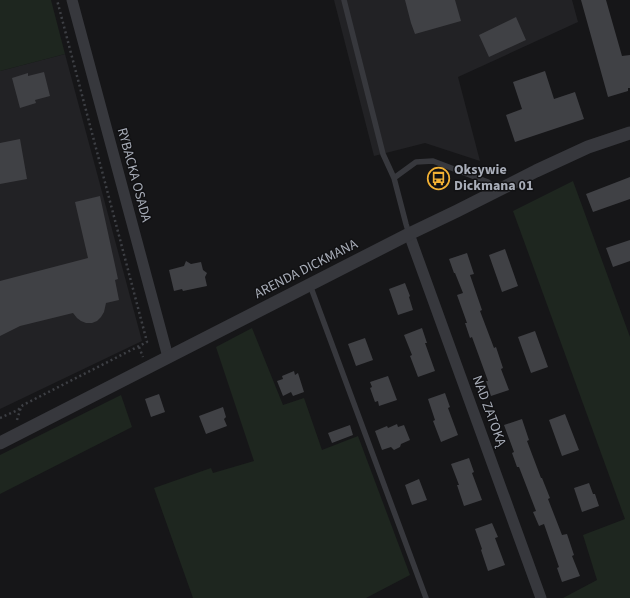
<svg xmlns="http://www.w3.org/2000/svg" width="630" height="598" viewBox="0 0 630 598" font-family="'Source Sans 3',sans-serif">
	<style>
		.built { fill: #222225 }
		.green { fill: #1e261f }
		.building { fill: #404145 }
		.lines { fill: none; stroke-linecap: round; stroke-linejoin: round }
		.path { stroke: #3d3f44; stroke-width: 2.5; stroke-dasharray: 2 3; stroke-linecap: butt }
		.service { stroke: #37383d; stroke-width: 5.5 }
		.minor { stroke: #37383d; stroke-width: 11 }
		.tertiary { stroke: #37383d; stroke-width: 13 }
		.labels { text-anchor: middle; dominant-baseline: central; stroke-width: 3; stroke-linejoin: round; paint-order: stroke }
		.poi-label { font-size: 14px; font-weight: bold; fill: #a8adb8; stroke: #111113; text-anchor: start }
		.street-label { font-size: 14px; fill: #a8adb8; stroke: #111113 }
	</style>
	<rect width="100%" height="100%" fill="#161618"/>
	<path class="built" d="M 334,0 L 572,0 L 578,22 L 458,77 L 480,161 L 425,143 L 374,156 Z
		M 65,54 L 142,341 L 0,409 L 0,71 Z"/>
	<path class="green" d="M 0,0 L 51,0 L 65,54 L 0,71 Z
		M 573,181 L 630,337 L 630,598 L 563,598 L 597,580 L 583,535 L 625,519 L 513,211 Z
		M 252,328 L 283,405 L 304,398 L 322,450 L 358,436 L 410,575 L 366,598 L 193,598 L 154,488 L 211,468 L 213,473 L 254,461 L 216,347 Z
		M 121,395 L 132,427 L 0,494 L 0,455 Z"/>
	<path class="building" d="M 405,0 L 455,0 L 461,21 L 415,34 L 411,23 Z
		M 581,0 L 606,0 L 622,56 L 630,55 L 630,88 L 628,88 L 628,91 L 608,97 Z
		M 516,17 L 526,40 L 489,57 L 479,35 Z
		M 545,71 L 554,99 L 575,92 L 584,119 L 515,142 L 506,115 L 522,109 L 513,82 Z
		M 44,72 L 50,96 L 35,100 L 36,103 L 20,108 L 12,78 L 28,73 L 28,76 Z
		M 20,139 L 27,179 L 0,184 L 0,143 Z
		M 630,177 L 630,199 L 593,212 L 586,194 Z
		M 100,196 L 118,279 L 115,280 L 119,300 L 106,303 L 104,312 L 101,317 L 97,321 L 92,323 L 86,323 L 81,321 L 77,318 L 73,313 L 20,326 L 0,336 L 0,281 L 88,258 L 75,202 Z
		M 630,240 L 630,261 L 613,267 L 606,248 Z
		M 505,249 L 518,286 L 502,292 L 489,255 Z
		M 467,253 L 474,274 L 470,275 L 482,310 L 480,311 L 494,348 L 496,347 L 503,368 L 501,369 L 509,390 L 491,396 L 486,381 L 488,381 L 472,337 L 470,338 L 465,323 L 467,323 L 457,295 L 463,293 L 455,273 L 454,273 L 449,259 Z
		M 186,261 L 191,264 L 201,262 L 203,270 L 207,273 L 205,277 L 207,286 L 183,291 L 182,289 L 174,291 L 169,270 L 184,266 Z
		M 405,283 L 410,296 L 409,297 L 413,310 L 398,315 L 389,289 Z
		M 422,328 L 427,343 L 425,343 L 435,371 L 418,377 L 410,356 L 412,355 L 404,335 Z
		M 535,331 L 548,367 L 531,373 L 518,337 Z
		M 365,338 L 373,360 L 356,366 L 348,344 Z
		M 294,371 L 295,375 L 298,373 L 304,392 L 293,396 L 291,392 L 283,396 L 277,381 L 283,379 L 282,376 Z
		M 388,376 L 397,400 L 379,406 L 378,401 L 375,402 L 370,388 L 372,387 L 370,382 Z
		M 445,393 L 450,407 L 448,408 L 458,435 L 441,442 L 433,421 L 435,420 L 428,399 Z
		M 159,394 L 165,412 L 151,417 L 145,399 Z
		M 223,407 L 226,417 L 224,419 L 227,426 L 206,434 L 199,416 Z
		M 565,414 L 579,450 L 562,456 L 549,420 Z
		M 522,419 L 529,440 L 527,441 L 541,478 L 542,478 L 550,498 L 548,499 L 562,535 L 567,534 L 574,555 L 572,556 L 580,576 L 562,582 L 557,568 L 559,567 L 544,524 L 539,526 L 533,512 L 536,511 L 519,467 L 517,467 L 512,453 L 514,452 L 504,425 Z
		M 397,424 L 398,427 L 404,425 L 410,440 L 401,444 L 400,447 L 394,450 L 391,447 L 382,450 L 375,431 L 387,426 L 388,428 Z
		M 350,425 L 353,435 L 332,443 L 328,433 Z
		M 469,458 L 474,472 L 472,473 L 482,500 L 464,506 L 457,485 L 459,485 L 451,464 Z
		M 419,479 L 427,500 L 412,505 L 405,485 Z
		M 589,483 L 593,494 L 595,494 L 599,506 L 582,512 L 574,488 Z
		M 492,523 L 498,537 L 495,538 L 505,565 L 488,571 L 481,550 L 482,549 L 475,529 Z"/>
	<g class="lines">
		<path class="path" d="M 139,347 L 143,357
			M 0,418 L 18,410 L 23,405 L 147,342 L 57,0
			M 17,420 L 21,407"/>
		<path class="service" d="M 344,0 L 383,154 L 394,178
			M 409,234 L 406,224 L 394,178 L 416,162 L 433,161 L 488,182 L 497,191
			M 310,285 L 426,598"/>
		<path class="minor" d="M 72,0 L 168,357
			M 409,234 L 541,598"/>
		<path class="tertiary" d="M 0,443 L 409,234 L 457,211 L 536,171 L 588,147 L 630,133"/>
	</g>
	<defs>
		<symbol id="bus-ring" viewBox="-11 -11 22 22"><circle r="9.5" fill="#111113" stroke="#f2b134" stroke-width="1.5"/><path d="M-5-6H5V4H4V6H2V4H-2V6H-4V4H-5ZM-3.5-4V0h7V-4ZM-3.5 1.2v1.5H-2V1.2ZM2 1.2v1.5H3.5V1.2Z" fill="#f2b134"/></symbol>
	</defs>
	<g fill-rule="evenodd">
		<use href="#bus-ring" x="426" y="166" width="25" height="25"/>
	</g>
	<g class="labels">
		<g class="poi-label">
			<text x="454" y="170">Oksywie<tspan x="454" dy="16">Dickmana 01</tspan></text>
		</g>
		<g class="street-label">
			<text transform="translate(134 175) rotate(75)">RYBACKA OSADA</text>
			<text transform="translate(306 269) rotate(-27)">ARENDA DICKMANA</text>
			<text transform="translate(489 411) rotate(70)">NAD ZATOKĄ</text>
		</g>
	</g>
</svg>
